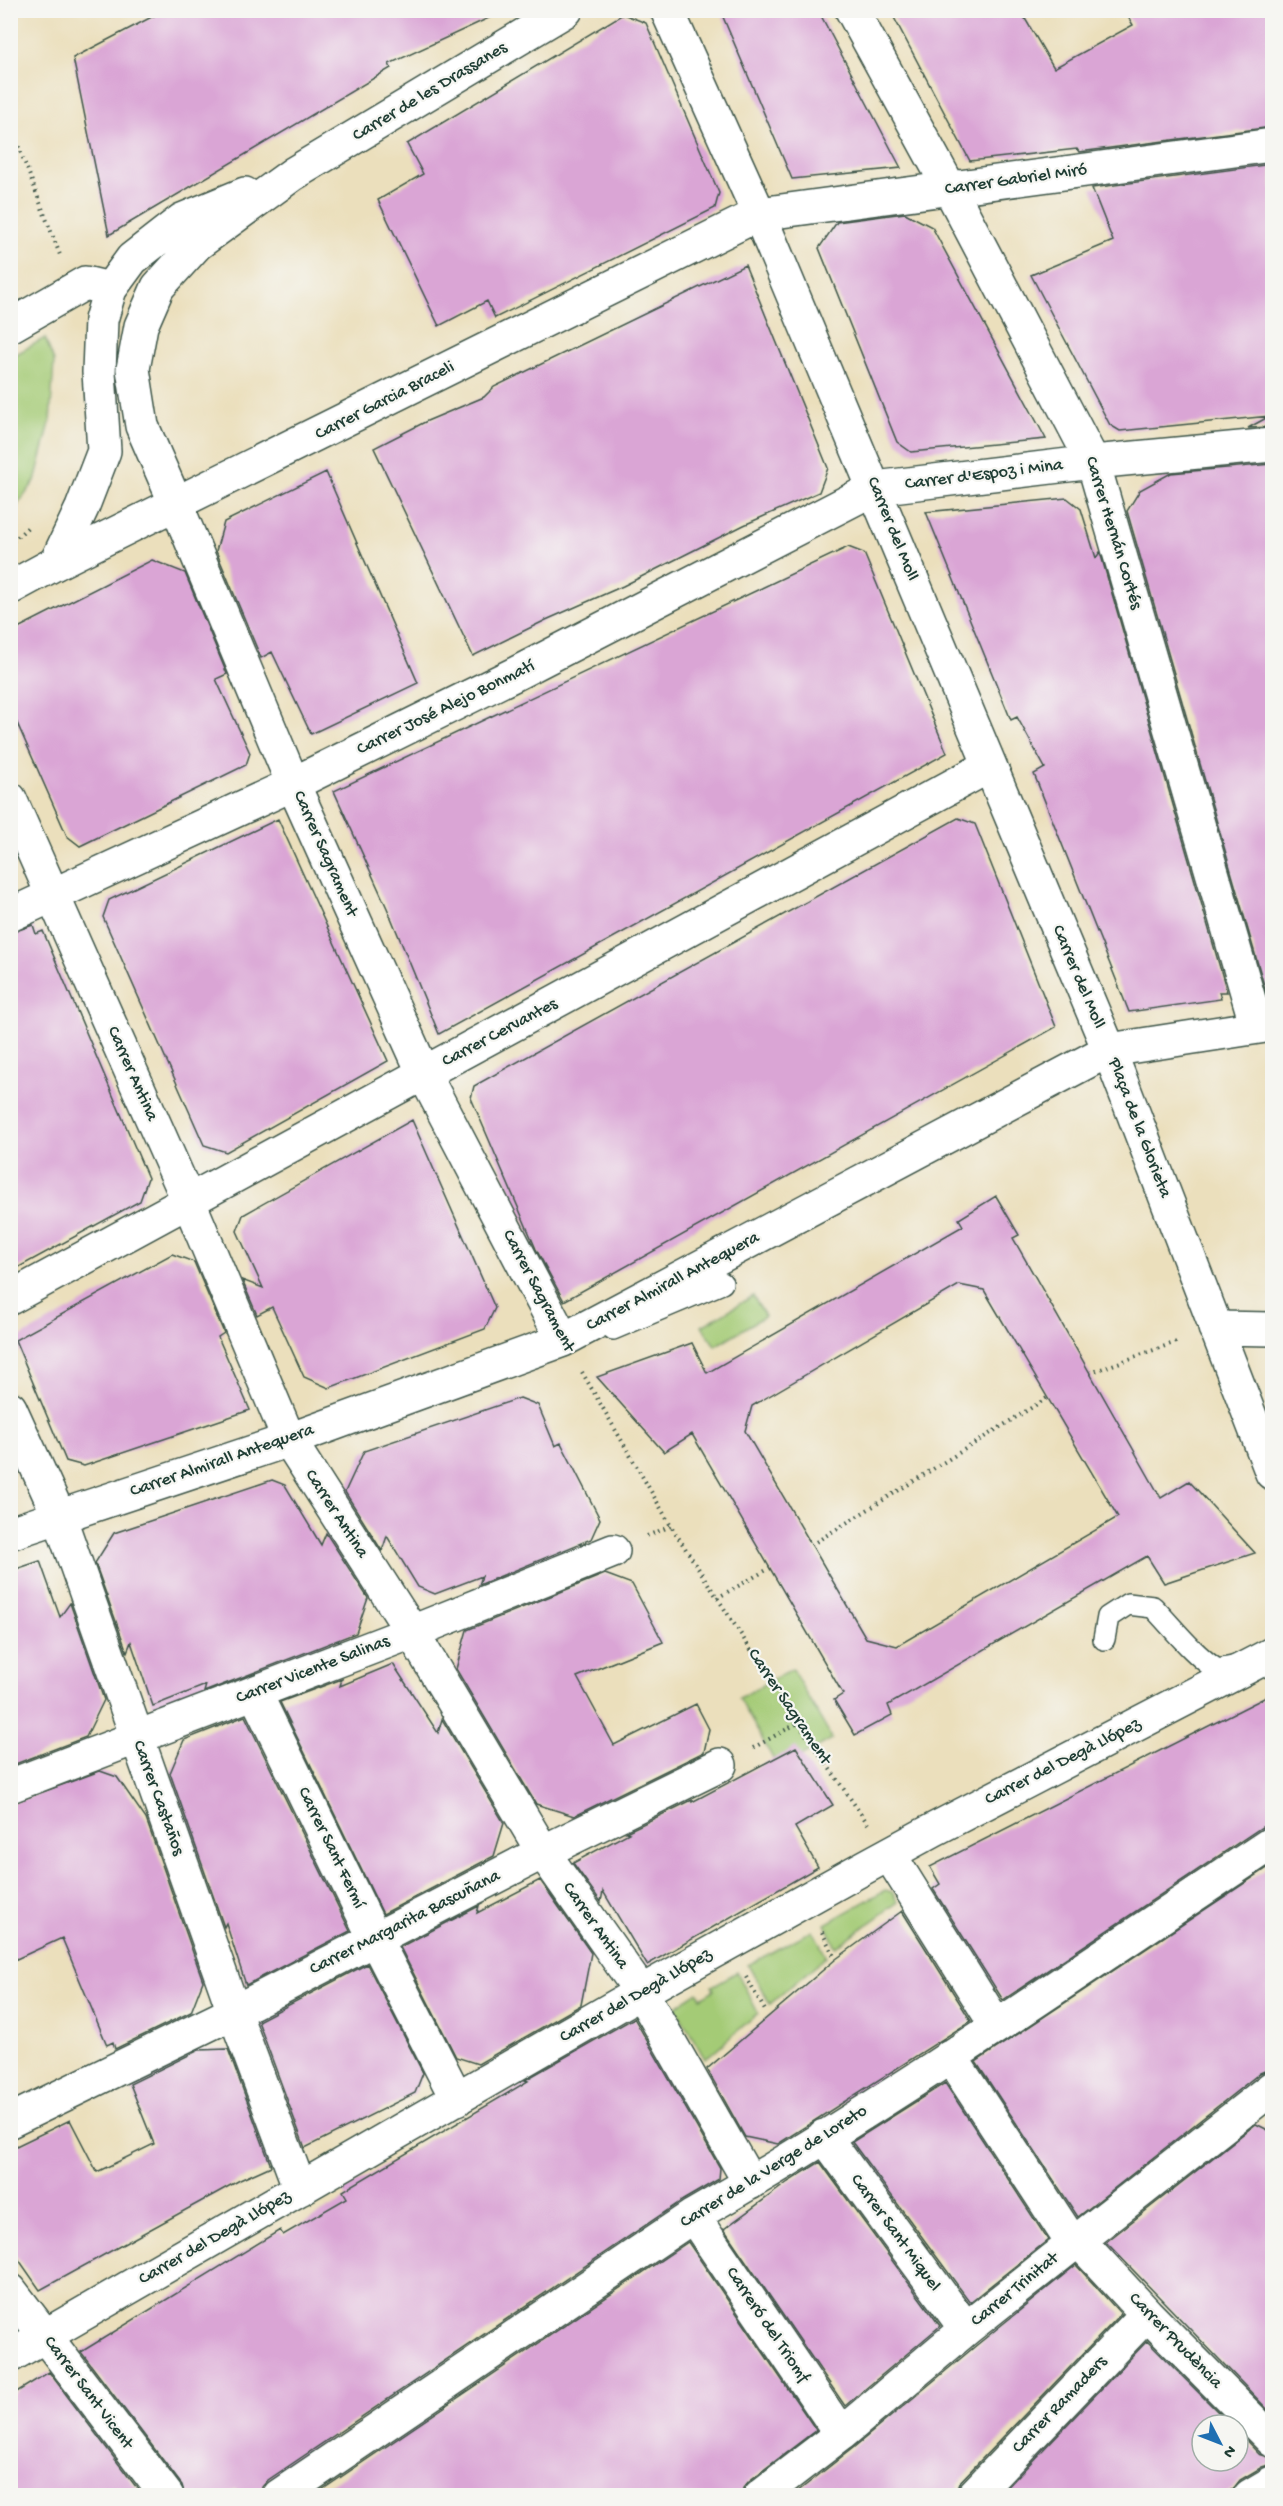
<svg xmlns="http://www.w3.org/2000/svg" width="1283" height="2506" viewBox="0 0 1283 2506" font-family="'Gochi Hand',sans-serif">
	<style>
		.green { fill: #a4cb76; stroke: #628455; stroke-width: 1.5 }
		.building { fill: #daa5d5; fill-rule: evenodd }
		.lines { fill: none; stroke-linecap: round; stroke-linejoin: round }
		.lane-casing { stroke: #3e5548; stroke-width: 24 }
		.street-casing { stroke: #3e5548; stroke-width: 36 }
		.secondary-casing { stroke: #3e5548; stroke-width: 36 }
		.path { stroke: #3e5548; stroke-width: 4; stroke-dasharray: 1.5 4.5; stroke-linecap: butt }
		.lane { stroke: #fff; stroke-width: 21 }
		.street { stroke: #fff; stroke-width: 33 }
		.secondary { stroke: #fff; stroke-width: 33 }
		.labels { text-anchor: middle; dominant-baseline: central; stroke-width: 4.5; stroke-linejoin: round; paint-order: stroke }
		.street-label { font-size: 18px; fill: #1f3d34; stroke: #f6f6f2 }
	</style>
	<rect width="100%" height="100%" fill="#f6f6f2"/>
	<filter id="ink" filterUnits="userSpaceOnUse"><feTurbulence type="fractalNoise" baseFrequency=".0167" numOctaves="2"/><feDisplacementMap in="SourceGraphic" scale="12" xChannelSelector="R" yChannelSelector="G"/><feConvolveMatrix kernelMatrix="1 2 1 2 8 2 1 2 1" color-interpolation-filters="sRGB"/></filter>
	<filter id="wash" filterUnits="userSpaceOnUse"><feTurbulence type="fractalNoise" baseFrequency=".008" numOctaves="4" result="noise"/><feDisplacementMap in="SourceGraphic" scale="24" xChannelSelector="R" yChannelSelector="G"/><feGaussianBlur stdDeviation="1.35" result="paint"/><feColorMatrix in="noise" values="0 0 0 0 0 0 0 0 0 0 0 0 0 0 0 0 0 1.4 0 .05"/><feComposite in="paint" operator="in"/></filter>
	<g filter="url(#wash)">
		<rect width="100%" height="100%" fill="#ebdfbc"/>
		<path class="green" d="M 45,338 L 54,361 L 50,423 L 35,481 L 11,514 L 11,357 Z
			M 753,1296 L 765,1316 L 715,1346 L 702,1326 Z
			M 792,1669 L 832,1739 L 779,1769 L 739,1698 Z
			M 885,1890 L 892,1892 L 898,1902 L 836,1947 L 825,1924 Z
			M 813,1930 L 826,1956 L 770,2004 L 748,1965 Z
			M 737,1972 L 758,2013 L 705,2059 L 675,2007 L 698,1992 L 701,1998 L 714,1990 L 712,1986 Z"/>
		<g id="blocks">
			<path class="building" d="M 165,10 L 506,10 L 389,64 L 391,68 L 109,235 L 73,58 Z
				M 720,10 L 818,10 L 901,168 L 792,179 Z
				M 890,10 L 1020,10 L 1054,68 L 1133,25 L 1124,10 L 1272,10 L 1272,127 L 1079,152 L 1077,149 L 970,161 Z
				M 623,14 L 646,23 L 719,193 L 715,208 L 495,318 L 487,301 L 439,326 L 378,200 L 423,174 L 407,144 Z
				M 1272,164 L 1272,427 L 1248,428 L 1270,416 L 1120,431 L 1110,425 L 1031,275 L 1113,241 L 1092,188 Z
				M 905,213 L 932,227 L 1046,439 L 911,452 L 897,442 L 819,248 L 837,222 Z
				M 745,265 L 828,468 L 819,492 L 744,525 L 623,586 L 546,620 L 473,656 L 374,448 L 427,421 L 484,397 L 494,387 Z
				M 1272,464 L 1272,992 L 1266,992 L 1127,511 L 1140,490 L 1171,473 Z
				M 326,472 L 418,683 L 311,734 L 272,652 L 261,658 L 216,551 L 224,522 Z
				M 1067,498 L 1081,509 L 1096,558 L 1100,552 L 1227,992 L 1219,992 L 1221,999 L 1129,1012 L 1034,774 L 1045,768 L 1017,717 L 1011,720 L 926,512 Z
				M 848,547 L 864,553 L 947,753 L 439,1034 L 387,908 L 334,791 Z
				M 152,560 L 185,573 L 227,674 L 216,679 L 250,753 L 246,765 L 80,846 L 67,836 L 10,707 L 10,632 Z
				M 958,818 L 975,824 L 1056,1027 L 564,1301 L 536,1249 L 471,1098 L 474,1086 Z
				M 278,819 L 388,1061 L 226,1152 L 204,1145 L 103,917 L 109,900 Z
				M 33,925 L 36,934 L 43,931 L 148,1178 L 140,1201 L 10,1272 L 10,933 Z
				M 412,1120 L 495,1308 L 485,1329 L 329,1388 L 304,1377 L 272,1307 L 257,1315 L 242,1280 L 263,1288 L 237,1231 L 243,1215 Z
				M 996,1196 L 1019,1235 L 1013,1238 L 1161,1498 L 1189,1481 L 1255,1553 L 1164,1583 L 1147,1556 L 888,1705 L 892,1715 L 855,1735 L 834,1700 L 843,1694 L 692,1434 L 664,1452 L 597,1377 L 692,1343 L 707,1373 L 963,1226 L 959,1219 ZM 959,1285 L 984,1290 L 1118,1517 L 897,1646 L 866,1638 L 745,1431 L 752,1406 Z
				M 172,1254 L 194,1262 L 224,1333 L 218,1337 L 250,1410 L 84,1466 L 66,1461 L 15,1340 Z
				M 520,1398 L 538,1405 L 555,1446 L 561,1443 L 600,1519 L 591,1539 L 479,1585 L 482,1576 L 435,1594 L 418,1587 L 387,1536 L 382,1551 L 345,1492 L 364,1451 Z
				M 272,1480 L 285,1485 L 321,1545 L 326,1533 L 368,1598 L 356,1633 L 204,1692 L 206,1685 L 153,1706 L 131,1642 L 127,1652 L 95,1563 L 114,1533 Z
				M 40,1561 L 60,1617 L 70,1603 L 104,1700 L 86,1737 L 10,1766 L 10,1571 Z
				M 605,1574 L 632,1584 L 663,1642 L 577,1677 L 614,1745 L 696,1704 L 709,1729 L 704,1752 L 574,1816 L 536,1804 L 456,1669 L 467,1630 Z
				M 393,1664 L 438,1733 L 442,1719 L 504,1823 L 494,1856 L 383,1914 L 280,1702 L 342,1679 L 340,1686 Z
				M 1272,1694 L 1272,1825 L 1262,1827 L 1003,2000 L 933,1889 L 940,1884 L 930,1867 Z
				M 245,1716 L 350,1931 L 246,1985 L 226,1923 L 224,1927 L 170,1773 L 184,1740 Z
				M 796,1747 L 833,1805 L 795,1827 L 818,1867 L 647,1965 L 603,1891 L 601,1902 L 573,1863 L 629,1833 L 626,1832 L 692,1800 L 692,1802 Z
				M 100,1771 L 117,1777 L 146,1819 L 203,1981 L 191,2012 L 115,2049 L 113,2042 L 107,2045 L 62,1938 L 10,1962 L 10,1804 Z
				M 1272,1865 L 1272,2068 L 1260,2073 L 1078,2217 L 976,2062 Z
				M 540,1880 L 591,1953 L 581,2005 L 478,2064 L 456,2057 L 400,1947 L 479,1906 L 477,1913 Z
				M 902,1911 L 971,2021 L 778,2144 L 745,2137 L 707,2069 L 836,1959 Z
				M 367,1964 L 423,2073 L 415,2093 L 305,2148 L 258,2021 Z
				M 634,2018 L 720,2168 L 719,2179 L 683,2200 L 268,2480 L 262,2487 L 261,2496 L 241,2496 L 236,2489 L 226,2496 L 185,2496 L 182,2485 L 81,2352 L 280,2230 L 283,2235 L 347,2198 L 343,2191 L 528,2081 L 525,2080 Z
				M 228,2049 L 271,2166 L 240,2180 L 40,2290 L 10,2247 L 10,2149 L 70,2120 L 97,2172 L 154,2144 L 130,2084 L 199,2050 Z
				M 945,2083 L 1048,2240 L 970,2302 L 852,2142 Z
				M 1256,2124 L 1272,2132 L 1272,2414 L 1106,2242 Z
				M 820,2162 L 940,2326 L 845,2406 L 724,2229 L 788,2182 Z
				M 688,2242 L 816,2430 L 749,2481 L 743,2488 L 742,2496 L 313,2496 Z
				M 1076,2265 L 1121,2314 L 959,2483 L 955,2496 L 792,2496 L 853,2448 L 978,2344 Z
				M 1147,2341 L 1231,2425 L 1202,2425 L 1202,2461 L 1238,2461 L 1238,2432 L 1259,2454 L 1272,2458 L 1272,2464 L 1262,2467 L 1240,2480 L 1233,2489 L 1222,2496 L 999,2496 Z
				M 49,2372 L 143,2496 L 10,2496 L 10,2396 Z"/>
		</g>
	</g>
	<g filter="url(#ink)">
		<use href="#blocks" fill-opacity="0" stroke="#3e5548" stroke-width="1.5"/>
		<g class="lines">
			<defs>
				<path id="lane" d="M 613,1329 L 722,1283
					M 1104,1639 L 1108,1617 L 1128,1604 L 1153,1607 C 1174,1629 1192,1653 1217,1670 L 1238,1666"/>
				<path id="street" d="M 667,10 L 759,214 L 1109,1050 L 1272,1473
					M 852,10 L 950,189 L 1093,462 L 1257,1027
					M 10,326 L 85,283 L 110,289
					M 176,504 L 293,784 L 424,1074 L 563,1340
					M 10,588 L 56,563 L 759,214 L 1272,145
					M 10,799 L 189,1202 L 289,1440 L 412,1632 L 543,1852 L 641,1992 L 750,2183
					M 10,915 L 293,784 L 513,675 L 875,488 L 1093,462 L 1272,445
					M 10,1298 L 989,766
					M 1215,1328 L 1272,1329
					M 10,1408 L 59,1516 L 234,2012 L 300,2189
					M 10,1533 L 289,1440 L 563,1340 L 1109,1050 L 1272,1025
					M 255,1693 L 375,1939 L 457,2099
					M 10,1786 L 412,1632 L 613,1551
					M 889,1854 L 996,2025
					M 950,2056 L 1073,2244
					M 10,2121 L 234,2012 L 543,1852 L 720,1765
					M 824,2136 L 966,2329
					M 693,2216 L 841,2434
					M 1079,2241 L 1147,2314 L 1272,2440
					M 10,2290 L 167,2496
					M 10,2356 L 641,1992 L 856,1872 L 933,1830 L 1272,1654
					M 279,2496 L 693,2216 C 892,2102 1081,1969 1272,1843
					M 760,2496 L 841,2434 L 966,2329 L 1073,2244 L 1272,2088
					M 973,2496 L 1147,2314
					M 1250,2496 L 1272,2483"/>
				<path id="secondary" d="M 176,504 L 142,426 L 133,369 L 141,326 L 158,287 L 197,244 L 293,174 L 566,10
					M 56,563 L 82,508 L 104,451 L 99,372 L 101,320 L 110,289 L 132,259 L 182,220 L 245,194"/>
			</defs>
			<use href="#lane" class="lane-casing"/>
			<use href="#street" class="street-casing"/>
			<use href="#secondary" class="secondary-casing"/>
			<path class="path" d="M 10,124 L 60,255
				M 13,541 L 29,526
				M 582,1372 L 671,1526 L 798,1723 L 868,1824
				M 1090,1373 L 1179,1341
				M 647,1536 L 671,1526
				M 811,1545 L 1047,1398
				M 717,1598 L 770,1568
				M 753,1748 L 798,1723
				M 822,1932 L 834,1956
				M 746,1977 L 766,2012"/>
			<use href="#lane" class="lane"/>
			<use href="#street" class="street"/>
			<use href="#secondary" class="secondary"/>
		</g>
	</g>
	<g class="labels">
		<g class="street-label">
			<text transform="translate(430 92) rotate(-31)">Carrer de les Drassanes</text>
			<text transform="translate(1016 180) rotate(-8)">Carrer Gabriel Miró</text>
			<text transform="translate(385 401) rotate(-27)">Carrer Garcia Braceli</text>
			<text transform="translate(984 475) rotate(-7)">Carrer d'Espoz i Mina</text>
			<text transform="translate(892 529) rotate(68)">Carrer del Moll</text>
			<text transform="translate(1113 533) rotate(73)">Carrer Hernán Cortés</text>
			<text transform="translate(446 708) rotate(-26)">Carrer José Alejo Bonmatí</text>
			<text transform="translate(325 854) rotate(66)">Carrer Sagrament</text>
			<text transform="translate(1078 977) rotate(67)">Carrer del Moll</text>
			<text transform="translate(500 1033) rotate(-28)">Carrer Cervantes</text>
			<text transform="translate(132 1074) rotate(66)">Carrer Antina</text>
			<text transform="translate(1139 1128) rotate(69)">Plaça de la Glorieta</text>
			<text transform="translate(673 1282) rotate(-28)">Carrer Almirall Antequera</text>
			<text transform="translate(538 1291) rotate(62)">Carrer Sagrament</text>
			<text transform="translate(222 1461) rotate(-19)">Carrer Almirall Antequera</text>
			<text transform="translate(336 1514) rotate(57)">Carrer Antina</text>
			<text transform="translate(313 1670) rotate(-21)">Carrer Vicente Salinas</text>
			<text transform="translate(789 1707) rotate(56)">Carrer Sagrament</text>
			<text transform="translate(1063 1762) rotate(-27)">Carrer del Degà Llópez</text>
			<text transform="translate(158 1798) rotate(70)">Carrer Castaños</text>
			<text transform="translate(331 1848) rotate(64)">Carrer Sant Fermí</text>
			<text transform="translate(405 1923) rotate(-27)">Carrer Margarita Bascuñana</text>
			<text transform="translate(595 1926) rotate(55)">Carrer Antina</text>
			<text transform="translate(636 1996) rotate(-30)">Carrer del Degà Llópez</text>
			<text transform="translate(774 2167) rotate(-32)">Carrer de la Verge de Loreto</text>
			<text transform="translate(895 2233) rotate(54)">Carrer Sant Miquel</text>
			<text transform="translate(215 2238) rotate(-30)">Carrer del Degà Llópez</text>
			<text transform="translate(1015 2290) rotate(-39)">Carrer Trinitat</text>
			<text transform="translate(767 2325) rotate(56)">Carreró del Triomf</text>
			<text transform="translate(1175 2341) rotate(46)">Carrer Prudència</text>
			<text transform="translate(88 2393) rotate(53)">Carrer Sant Vicent</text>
			<text transform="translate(1060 2405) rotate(-46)">Carrer Ramaders</text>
		</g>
	</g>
	<rect width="1283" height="2506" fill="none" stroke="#f6f6f2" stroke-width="36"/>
	<g transform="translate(1220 2443) rotate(132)"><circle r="28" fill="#f6f6f2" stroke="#a0aca6" stroke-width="1.5"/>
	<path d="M0-4.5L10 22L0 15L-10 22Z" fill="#1f6fb2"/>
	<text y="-9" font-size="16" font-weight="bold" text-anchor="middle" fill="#1f3d34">N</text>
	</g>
</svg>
